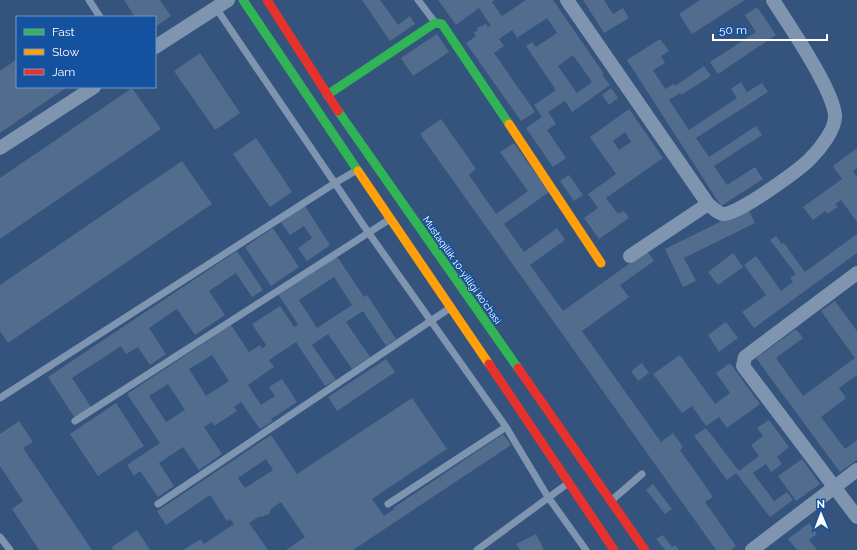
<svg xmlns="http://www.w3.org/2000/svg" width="857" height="550" viewBox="0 0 857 550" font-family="Raleway,sans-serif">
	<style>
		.building { fill: #516c8d; fill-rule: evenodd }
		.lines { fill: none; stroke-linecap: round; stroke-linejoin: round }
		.lane { stroke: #7f94af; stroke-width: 7 }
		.street { stroke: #7f94af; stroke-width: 14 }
		.fast { stroke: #30b455; stroke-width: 9 }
		.slow { stroke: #ff9f0a; stroke-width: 9 }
		.jam { stroke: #e5322d; stroke-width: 9 }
		.labels { text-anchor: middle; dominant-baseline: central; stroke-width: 3; stroke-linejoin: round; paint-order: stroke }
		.street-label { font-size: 10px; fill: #fff; stroke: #14519e }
	</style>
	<rect width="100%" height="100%" fill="#34547e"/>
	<path class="building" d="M 124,0 L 160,0 L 171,16 L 155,27 L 155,17 L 135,17 Z
		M 362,0 L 380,0 L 398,25 L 410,16 L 415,24 L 390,41 Z
		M 438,0 L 495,0 L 492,2 L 502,16 L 526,0 L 553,0 L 604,74 L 602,75 L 610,85 L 572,112 L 565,101 L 548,112 L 556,124 L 547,130 L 566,158 L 553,167 L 526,128 L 542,117 L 534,105 L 556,90 L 526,46 L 532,42 L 536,47 L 557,33 L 547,18 L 517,38 L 512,30 L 499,39 L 504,46 L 494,53 L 535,112 L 521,121 L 466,43 L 476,36 L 474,33 L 478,30 L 477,28 L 486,24 L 488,27 L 491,26 L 479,8 L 456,25 ZM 573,55 L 592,82 L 577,93 L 558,66 Z
		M 583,0 L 604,0 L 613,14 L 623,8 L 629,18 L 604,33 Z
		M 700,0 L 745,0 L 692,34 L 679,14 Z
		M 757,7 L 776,35 L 718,74 L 710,62 L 756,32 L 745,15 Z
		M 437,34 L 449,52 L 413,76 L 401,58 Z
		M 660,39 L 669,51 L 661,56 L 665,63 L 653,70 L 665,89 L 674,84 L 675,86 L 704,66 L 711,76 L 681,95 L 680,93 L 669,100 L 689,130 L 737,98 L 731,89 L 741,82 L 747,92 L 762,83 L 768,92 L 696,138 L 709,157 L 756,126 L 762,135 L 714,166 L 727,185 L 755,167 L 763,179 L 721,206 L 627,60 Z
		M 200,53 L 240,113 L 215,130 L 174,71 Z
		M 17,59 L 17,87 L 67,87 L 0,133 L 0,71 Z
		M 132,88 L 161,129 L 0,239 L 0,178 Z
		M 611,88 L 618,98 L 609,105 L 602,95 Z
		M 629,109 L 663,158 L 606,198 L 618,214 L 624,211 L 629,218 L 599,239 L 584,218 L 598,208 L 588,194 L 616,174 L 590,137 ZM 625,132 L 631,142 L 619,150 L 613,141 Z
		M 441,119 L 476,169 L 469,175 L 496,214 L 528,191 L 500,152 L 514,143 L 549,192 L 504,224 L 524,252 L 557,228 L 565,240 L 530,265 L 563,311 L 647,251 L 654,261 L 620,285 L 629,297 L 582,331 L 661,442 L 673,433 L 683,447 L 680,450 L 713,497 L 705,502 L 736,546 L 731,550 L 716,550 L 420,134 Z
		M 256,138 L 292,192 L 270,207 L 233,154 Z
		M 857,148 L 857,168 L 853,171 L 857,177 L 857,222 L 841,200 L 835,204 L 838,207 L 827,214 L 825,211 L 813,220 L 803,207 L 842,179 L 833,166 Z
		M 182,161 L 212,204 L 8,343 L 0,331 L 0,285 Z
		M 569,175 L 583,195 L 574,201 L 560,181 Z
		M 305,206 L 330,245 L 307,261 L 298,248 L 312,238 L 304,226 L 290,235 L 281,222 Z
		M 748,208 L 755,223 L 684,258 L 696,281 L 683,287 L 665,249 Z
		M 273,228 L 299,267 L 271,286 L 245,247 Z
		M 857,234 L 857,253 L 754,328 L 742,312 L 766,295 L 744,265 L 756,256 L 781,291 L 793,282 L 790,278 L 796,274 L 770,240 L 776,236 L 782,244 L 784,243 L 805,272 Z
		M 237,251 L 263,290 L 252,297 L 236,273 L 209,291 L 225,315 L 195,335 L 177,309 L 149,328 L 166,354 L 150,365 L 138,347 L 126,354 L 121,346 L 72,378 L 91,407 L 75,418 L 48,377 Z
		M 733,253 L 743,267 L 718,285 L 708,272 Z
		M 336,255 L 364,297 L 367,295 L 396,339 L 386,346 L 363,311 L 346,322 L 370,357 L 352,369 L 328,334 L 312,345 L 336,380 L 325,386 L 296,342 L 269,360 L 274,367 L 248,385 L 261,405 L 275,396 L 269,387 L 282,379 L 297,402 L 271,419 L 273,421 L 260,429 L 241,402 L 234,407 L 237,411 L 214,426 L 212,422 L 204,427 L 222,454 L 199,470 L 183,447 L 159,463 L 174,486 L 158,497 L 140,471 L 134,476 L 127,465 L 160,443 L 127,394 L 231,325 L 249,352 L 260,345 L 262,349 L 266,345 L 252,324 L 280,306 L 294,327 L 298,324 L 278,294 ZM 334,277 L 352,305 L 317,328 L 299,300 ZM 212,355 L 229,381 L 206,396 L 189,369 ZM 168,384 L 185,410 L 166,422 L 149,396 Z
		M 835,301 L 857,331 L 857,375 L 839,388 L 846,398 L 821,417 L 845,449 L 857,440 L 857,460 L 840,472 L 756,358 L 796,329 L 803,338 L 776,358 L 803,396 L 855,358 L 821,311 Z
		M 726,322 L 738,338 L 719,352 L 708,335 Z
		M 680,355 L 715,404 L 730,393 L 716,373 L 730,363 L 760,404 L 727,428 L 719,417 L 706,426 L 692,406 L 682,413 L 653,374 Z
		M 386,359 L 395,372 L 337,411 L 328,397 Z
		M 642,363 L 649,373 L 638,381 L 631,371 Z
		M 412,398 L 447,449 L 372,499 L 384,516 L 394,509 L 393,508 L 503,434 L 511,445 L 353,550 L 286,550 L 305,537 L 281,502 L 271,509 L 269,514 L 261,517 L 260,516 L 249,523 L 268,550 L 183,550 L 201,539 L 204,544 L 234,524 L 230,519 L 227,521 L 210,495 L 166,525 L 157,511 L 271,435 L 297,474 ZM 266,459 L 273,470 L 245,488 L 238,478 Z
		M 116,403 L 144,446 L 98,476 L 70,434 Z
		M 769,420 L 789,447 L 777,457 L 782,464 L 771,472 L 766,464 L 753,473 L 774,501 L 787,492 L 793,500 L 770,517 L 736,473 L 727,480 L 694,436 L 706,428 L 739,471 L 759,456 L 751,445 L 763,436 L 757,428 Z
		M 19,421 L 33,442 L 23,448 L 92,550 L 39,550 L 12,509 L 23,501 L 0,466 L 0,434 Z
		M 802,459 L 820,484 L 796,501 L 778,476 Z
		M 653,484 L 672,509 L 665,514 L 646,490 Z
		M 809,523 L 817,534 L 809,540 L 817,550 L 797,550 L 788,539 Z
		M 137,530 L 150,550 L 113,550 L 112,547 Z
		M 536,534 L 544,550 L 520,550 L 516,544 Z
		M 663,535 L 672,547 L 675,545 L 679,550 L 665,550 L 656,539 Z"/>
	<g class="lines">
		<path class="lane" d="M 89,0 L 100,17
			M 418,0 L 434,21
			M 216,8 L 368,232 L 506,427 L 548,497 L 586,550
			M 0,398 L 335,183 L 357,170
			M 75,421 L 390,219
			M 612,500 L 642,474
			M 158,504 L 450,308
			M 388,504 L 506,427
			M 0,537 L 10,550
			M 477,550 L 567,484"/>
		<path class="street" d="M 567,0 L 708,204 L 630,256
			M 155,47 L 228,0
			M 0,148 L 94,87
			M 708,204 C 713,208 717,213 723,214 C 736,216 799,170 810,159 C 820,149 836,129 835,115 C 832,87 789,26 773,0
			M 857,273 L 745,357 L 743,366 L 857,517
			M 752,550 L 857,470"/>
		<path class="fast" d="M 243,0 L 358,171
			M 327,95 L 435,23 L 442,24 L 509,124
			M 338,111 L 518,368"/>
		<path class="slow" d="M 509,124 L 601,263
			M 358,171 L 489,364"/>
		<path class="jam" d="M 267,0 L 338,111
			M 489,364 L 614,550
			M 518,368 L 645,550"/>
	</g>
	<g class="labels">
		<g class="street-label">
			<text transform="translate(462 270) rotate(55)">Mustaqillik 10-yilligi ko'chasi</text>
		</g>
	</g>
	<rect x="16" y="16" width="140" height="72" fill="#14519e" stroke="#7297c5"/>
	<rect x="24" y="29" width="20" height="6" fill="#30b455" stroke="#7297c5"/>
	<text x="52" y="36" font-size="12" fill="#ffffff">Fast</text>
	<rect x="24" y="49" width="20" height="6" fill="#ff9f0a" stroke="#7297c5"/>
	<text x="52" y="56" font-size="12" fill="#ffffff">Slow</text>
	<rect x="24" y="69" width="20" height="6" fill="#e5322d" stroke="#7297c5"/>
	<text x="52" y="76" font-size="12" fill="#ffffff">Jam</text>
	<g transform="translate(821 514) rotate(359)" stroke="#14519e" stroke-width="3" paint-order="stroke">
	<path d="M0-3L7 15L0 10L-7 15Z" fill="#ffffff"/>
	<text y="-6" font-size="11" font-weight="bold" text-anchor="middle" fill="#ffffff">N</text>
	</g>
	<path d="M713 34v6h114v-6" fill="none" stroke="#ffffff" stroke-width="2"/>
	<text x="719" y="34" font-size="12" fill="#ffffff" stroke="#14519e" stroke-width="3" paint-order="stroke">50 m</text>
</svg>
